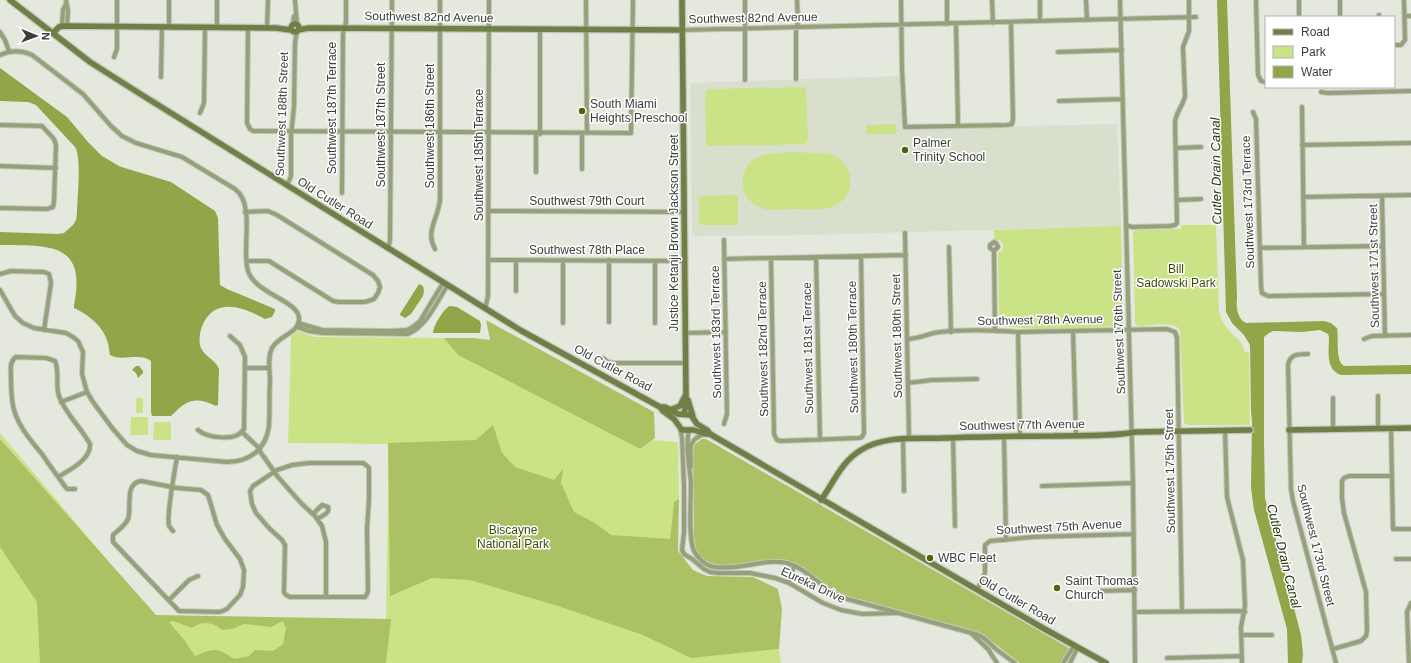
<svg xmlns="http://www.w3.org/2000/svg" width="1411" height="663" viewBox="0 0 1411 663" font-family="Arial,sans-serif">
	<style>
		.built { fill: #d9dfcd }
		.green { fill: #cbe387 }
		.forest { fill: #aac264; fill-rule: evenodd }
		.water { fill: #90a649 }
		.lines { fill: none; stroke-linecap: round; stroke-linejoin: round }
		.street-casing { stroke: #c3c6bc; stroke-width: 6 }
		.secondary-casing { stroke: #c3c6bc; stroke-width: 8 }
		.street { stroke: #96a17b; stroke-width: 4 }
		.secondary { stroke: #707f45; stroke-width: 5.5 }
		.poi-dot { fill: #52630b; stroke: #fff; stroke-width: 1.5 }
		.labels { text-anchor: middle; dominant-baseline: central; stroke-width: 3; stroke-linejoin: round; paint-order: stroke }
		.street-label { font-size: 12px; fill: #3c3d39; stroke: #fff }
		.poi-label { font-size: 12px; fill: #3c3d39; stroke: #fff; text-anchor: start }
		.park-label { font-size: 12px; fill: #3d4b02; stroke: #fff }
		.water-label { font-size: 13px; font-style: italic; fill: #262f06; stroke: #fff }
	</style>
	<rect width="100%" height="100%" fill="#e5e8dd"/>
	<path class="built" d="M 901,76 L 904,129 L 1117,124 L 1121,226 L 807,235 L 692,236 L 690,83 Z"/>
	<path class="green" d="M 804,87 L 806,90 L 808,141 L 805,144 L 708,146 L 706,144 L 705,92 L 708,89 Z
		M 896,124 L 896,134 L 866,134 L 866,125 Z
		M 819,153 C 831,153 843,157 848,170 C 851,176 851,184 849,190 C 840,214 812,209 793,209 C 782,209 769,212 759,207 C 742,200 737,178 749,164 C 761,148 800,153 819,153 Z
		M 736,195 L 738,197 L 738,225 L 701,225 L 699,223 L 699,197 L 701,196 Z
		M 1181,225 L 1216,225 L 1219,312 C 1221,318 1223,324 1228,329 C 1235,338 1242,340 1245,352 L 1249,352 L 1250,425 L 1187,425 L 1184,423 L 1180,330 C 1174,321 1148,326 1138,326 L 1135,323 L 1133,232 L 1135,230 L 1181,229 Z
		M 1121,226 L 1123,324 L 1121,326 C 1101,327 1010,333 999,323 L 998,253 L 1003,250 L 1003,245 L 1001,241 L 994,239 L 994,230 Z
		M 298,331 L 315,337 L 444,338 L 450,345 L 478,365 L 640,449 L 652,440 L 678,442 L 679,499 L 674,502 L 670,540 L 664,539 L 698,657 L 779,649 L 781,663 L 0,663 L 0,433 L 157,619 L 386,619 L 389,444 L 288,443 L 291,339 L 291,336 Z
		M 136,398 L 143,398 L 143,413 L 136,413 Z
		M 131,417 L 148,417 L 148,435 L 130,435 Z
		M 154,422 L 171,422 L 171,440 L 153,440 Z"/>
	<path class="forest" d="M 486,320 L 654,412 L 655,438 L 640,449 L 458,355 L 444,338 L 474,338 L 490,340 Z
		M 493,425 L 502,453 L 515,467 L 554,480 L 563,469 L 561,483 L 574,512 L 595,523 L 611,535 L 670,539 L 674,502 L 679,499 L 678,551 L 693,570 L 707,576 L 753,577 L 778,589 L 782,609 L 779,649 L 691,658 L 643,635 L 555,605 L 470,580 L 432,578 L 390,596 L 388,443 L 476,440 Z
		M 0,439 L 156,615 L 391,619 L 386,663 L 40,663 L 37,602 L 0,547 ZM 173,621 C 180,623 185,626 192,628 C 202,620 213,622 222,630 L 232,629 L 244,624 L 271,627 L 283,621 L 286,628 L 283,644 L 273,651 L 255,650 L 249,656 L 234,659 C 217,647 214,648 195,656 L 185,641 L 169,622 Z
		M 702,439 L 706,439 L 1069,648 L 1063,660 L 1060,663 L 1020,663 L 990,640 L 978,632 L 848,596 L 833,591 L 803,567 L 783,559 L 773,560 L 722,567 L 715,566 L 707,562 L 699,555 L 696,549 L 694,536 L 693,453 L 695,444 Z"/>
	<path class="water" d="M 1217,0 L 1227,0 L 1237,298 C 1236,307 1237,318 1246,323 L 1324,321 L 1331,323 L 1337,328 C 1339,338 1335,361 1344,366 L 1411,365 L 1411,374 L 1341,375 C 1325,370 1329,350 1329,337 L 1328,334 L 1320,330 L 1302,332 L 1273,331 L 1269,333 L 1264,337 L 1264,442 L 1265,498 L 1301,635 L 1303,654 L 1302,663 L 1288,663 L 1287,629 L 1254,510 L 1251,488 L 1252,422 L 1251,410 L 1250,345 L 1244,335 L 1232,323 L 1226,312 Z
		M 0,68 L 67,117 L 88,142 L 102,156 L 119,166 L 128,169 L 171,182 L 215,211 L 218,218 L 220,285 L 227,289 L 275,309 L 275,311 L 272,317 L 265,319 C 245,308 216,296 203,324 C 200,331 198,340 201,348 C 205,357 216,360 219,369 L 218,405 L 216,406 C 194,396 187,400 171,416 L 152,416 L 151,412 L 151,361 C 140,352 122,362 110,355 C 109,351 109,347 108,343 C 103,326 89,315 74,308 L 74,305 C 87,241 48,246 0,245 L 0,232 L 58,234 L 64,233 L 73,225 L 76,220 L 77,213 C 77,199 82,157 75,147 L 36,105 L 28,102 L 0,101 Z
		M 419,284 L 423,286 L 424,291 L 423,296 L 411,314 L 405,318 L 400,315 L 400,314 Z
		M 450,306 L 457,307 L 480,321 L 481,325 L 480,333 L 433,333 C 433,326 444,308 450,306 Z
		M 136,366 L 139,366 L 143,371 L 143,373 L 138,378 L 136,373 L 132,370 Z"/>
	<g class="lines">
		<defs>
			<path id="street" d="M 66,0 L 68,11 L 67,26
				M 295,0 L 297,24
				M 586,0 L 587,133
				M 901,0 L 902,69 L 905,127 L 1007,125 L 1012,124 L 1013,119 L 1011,22
				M 947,0 L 947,24
				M 992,0 L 993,23
				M 1040,0 L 1040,21
				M 1086,0 L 1087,20
				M 1120,0 L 1133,483 L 1135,663
				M 1256,0 L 1258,75 L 1261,81 L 1266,82
				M 1299,0 L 1299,17
				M 1379,15 L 1379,17
				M 1405,16 L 1411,16
				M 1340,17 L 1340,0
				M 293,24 L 294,16
				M 956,24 L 958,126
				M 62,26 L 63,10 L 66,4
				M 169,27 L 169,0
				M 217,28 L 217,0
				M 248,28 L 247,123 L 250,129 L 253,131 L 631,133 L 633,0
				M 267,28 L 268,0
				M 540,29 L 540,134
				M 682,30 L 1196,17
				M 0,32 L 5,40 L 9,51
				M 1394,45 L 1401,45 L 1405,40 L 1404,0
				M 1058,52 L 1122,50
				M 0,55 C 11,50 21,50 32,55 L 83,94 L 111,126 L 122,136 L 136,143 L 182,157 L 235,189 C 256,205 241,248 248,271 C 255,293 296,300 299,317 C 301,333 279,335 272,348 C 267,358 270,370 270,381 C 269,396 270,411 269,426 C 266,449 250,462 227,462 L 151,455 L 137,451 L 127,445 L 113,429 L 93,402 L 87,392 L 82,374 L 83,352 L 78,341 L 73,337 L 66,333 L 34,328 L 23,323 L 15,316 L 0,290
				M 114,57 L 117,49 L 117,0
				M 161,77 L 162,27
				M 796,79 L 796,32 L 798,22 L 797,0
				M 745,80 L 745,0
				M 1321,92 L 1328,93 L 1411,91
				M 1059,101 L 1123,99
				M 1302,107 L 1304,247
				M 1253,112 L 1256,119 L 1261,286 L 1262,293 L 1268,296 L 1384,294
				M 200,113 L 204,103 L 205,28
				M 0,125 L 42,126 L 54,139 L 56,145 L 54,202 L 53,207 L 47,209 L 0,208
				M 582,134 L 582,169
				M 1302,145 L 1411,143
				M 1176,148 L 1201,147
				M 0,166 L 56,168
				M 536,172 L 536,133
				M 287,186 L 291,176 L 291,136 L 294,107 L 295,43 L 297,31
				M 342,193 L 343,34 L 346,22 L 346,0
				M 1382,196 L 1385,336
				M 1303,197 L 1411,195
				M 1177,200 L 1201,199
				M 489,211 L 685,212
				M 245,212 L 268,211 L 277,215 L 373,275 L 378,281 L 380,287 L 378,293 L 374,299 L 365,302 L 339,302 L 333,301 L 269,261 L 247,261
				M 1126,225 L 1132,227 L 1170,226 L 1175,225 L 1177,223 L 1175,122 C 1176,112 1183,106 1185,96 L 1183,47 L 1189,31 L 1189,0
				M 905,233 L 909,439
				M 724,240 L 727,414 L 724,424
				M 949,247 L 951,332
				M 1260,248 L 1383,246
				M 388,249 L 390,240 L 392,0
				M 435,249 C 425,231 438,219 440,200 L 440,0
				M 994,251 L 990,248 L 990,245 L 994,242 L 996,243 L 998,247 L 994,251 L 995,331
				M 816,257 L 820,440
				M 771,258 L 774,434 L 777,440 L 781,441 L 859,438 L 862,437 L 864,433 L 861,256
				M 724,259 L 906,255
				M 488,260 L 685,261
				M 0,274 L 11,271 L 44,272 L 49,274 L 51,283 L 44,330
				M 516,291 L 516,260
				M 485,309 L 488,296 L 489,0
				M 609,322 L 609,260
				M 298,323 L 322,330 L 389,331 L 407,330 L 413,327 L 420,321 L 443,283
				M 563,323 L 563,260
				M 655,323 L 655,261
				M 297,327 L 309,331 L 322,333 L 408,334 C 426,327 437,302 447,286
				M 1073,331 L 1076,435
				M 1018,332 L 1020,436
				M 686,333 L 726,332
				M 907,339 C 919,339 929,333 940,332 C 965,329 992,330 1018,332 L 1167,329 L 1175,332 L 1177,338 L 1182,612
				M 1364,339 L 1372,336 L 1411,335
				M 1308,354 C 1298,354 1290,354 1288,365 L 1291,489 L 1293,501 L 1336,663
				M 603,358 L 608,362 L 613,363 L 686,363
				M 245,368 L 269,368
				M 908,383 L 932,380 L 977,379
				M 1378,396 L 1378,428
				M 1333,398 L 1333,429
				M 61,402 L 87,392
				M 680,428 L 682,438 L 684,485 L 684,533 L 682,550 L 684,554 L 692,559 L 704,569 L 710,572 L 718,573 L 750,573 L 775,578 L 789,583 L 823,603 L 841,610 L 862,614 L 896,613
				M 1391,428 L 1393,529 L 1411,529
				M 198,430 C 207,438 237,442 244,429 L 245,357 L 240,345 L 230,336
				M 689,430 C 685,449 690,466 691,484 C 691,501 688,537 694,551 C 698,559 706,566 715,567 C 739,571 763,558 787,563 C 809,569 821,589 844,598 L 979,635 L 985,639 L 997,650 L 1015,663
				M 1225,430 L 1227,497 L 1243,560 L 1245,606 L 1241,627 L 1242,663
				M 242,432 L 260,449
				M 1004,436 L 1006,540
				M 953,437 L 955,526
				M 903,439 L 904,491
				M 259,450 L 278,477 L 301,503 L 315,516 L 322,526 L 326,542 L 326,597
				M 309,463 L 363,463 L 366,465 L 369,468 L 369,499 L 367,529 L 368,590 L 367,594 L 365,597 L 290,597 L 286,595 L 284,592 L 285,545 L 282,540 L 269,528 L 256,513 L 252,504 L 250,491 L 253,486 L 277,470 L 292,465 Z
				M 691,467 C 691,452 686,439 705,434
				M 58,477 C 69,470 91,460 90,444 C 81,427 66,415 59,396 C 55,385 60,372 55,361 L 46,358 L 16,357 C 9,362 11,370 11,377 C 11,388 11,399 14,410 C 19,427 31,441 42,454 C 50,466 58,477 67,489 L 75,489
				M 141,481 L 177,488 L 201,490 L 208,495 L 217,525 L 225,539 L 240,559 L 244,570 L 243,587 L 240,595 L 227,609 L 220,612 L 179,611 L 113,542 L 113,535 C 118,530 125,526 128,519 C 132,508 124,483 141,481 Z
				M 1042,486 L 1133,483
				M 313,514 L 322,505 L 328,507 C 330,514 322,515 318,519
				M 173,531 C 172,530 170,527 169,526 C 166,516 175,470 177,457
				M 1396,559 L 1411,559
				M 789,583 L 794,566
				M 977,590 L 985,573 L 985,545 L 990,541 L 1033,537 L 1134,534
				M 1099,591 L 1135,590
				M 169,600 L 189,580 L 198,576
				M 1135,612 L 1238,611 L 1245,612
				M 972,634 L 988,649 L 997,663
				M 1241,635 L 1272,635
				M 1333,649 L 1361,641 L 1366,636 L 1367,631 L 1366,592 L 1344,513 L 1342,498 L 1342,481 L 1344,478 L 1349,476 L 1392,476
				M 1167,658 L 1242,656
				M 1063,663 L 1074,646
				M 1070,663 L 1076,651 L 1077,648
				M 1409,663 L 1407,612 L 1411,603"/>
			<path id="secondary" d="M 10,0 L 90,62 L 142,95 L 520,330 L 660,407 L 665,407 L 678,414 L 691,415 L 697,424 L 707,430 L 710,434 L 1041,627 L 1106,663
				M 682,0 L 686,394 L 686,405 L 684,414
				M291 28a4 4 0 1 1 8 0a4 4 0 1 1-8 0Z
				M 298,30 L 309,28 L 682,30
				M 53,33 L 59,27 L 63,26 L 276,28 L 291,30
				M 688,400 L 693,417
				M 660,407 L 663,411 L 674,419 L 682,430 L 694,430 L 706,434 L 710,434
				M 670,410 L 680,406 L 685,396
				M 1289,430 L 1411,428
				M 821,500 C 834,482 841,462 861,450 C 885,435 917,439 944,438 C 981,437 1017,436 1054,436 C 1081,435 1110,437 1136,432 L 1250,430"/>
		</defs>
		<use href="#street" class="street-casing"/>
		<use href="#secondary" class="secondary-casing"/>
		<use href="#street" class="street"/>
		<use href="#secondary" class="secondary"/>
	</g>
	<g class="poi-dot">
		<circle cx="582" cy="111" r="4"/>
		<circle cx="905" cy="150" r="4"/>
		<circle cx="930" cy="558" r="4"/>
		<circle cx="1057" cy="588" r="4"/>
	</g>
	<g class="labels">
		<g class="street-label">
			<text transform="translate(429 17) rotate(1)">Southwest 82nd Avenue</text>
			<text transform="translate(753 18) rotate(-1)">Southwest 82nd Avenue</text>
			<text transform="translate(332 108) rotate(-90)">Southwest 187th Terrace</text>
			<text transform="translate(282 114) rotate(-88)">Southwest 188th Street</text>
			<text transform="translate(381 125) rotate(-90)">Southwest 187th Street</text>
			<text transform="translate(430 126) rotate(-90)">Southwest 186th Street</text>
			<text transform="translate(479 155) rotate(-90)">Southwest 185th Terrace</text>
			<text x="587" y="201">Southwest 79th Court</text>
			<text transform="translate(1248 202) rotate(-92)">Southwest 173rd Terrace</text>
			<text transform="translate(335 203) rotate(32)">Old Cutler Road</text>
			<text transform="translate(674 233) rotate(-90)">Justice Ketanji Brown Jackson Street</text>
			<text x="587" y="250">Southwest 78th Place</text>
			<text transform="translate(1374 266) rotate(-91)">Southwest 171st Street</text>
			<text transform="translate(1040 320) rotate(-1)">Southwest 78th Avenue</text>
			<text transform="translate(716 332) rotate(-91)">Southwest 183rd Terrace</text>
			<text transform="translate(1119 332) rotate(-92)">Southwest 176th Street</text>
			<text transform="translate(897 336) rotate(-91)">Southwest 180th Street</text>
			<text transform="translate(853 347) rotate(-91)">Southwest 180th Terrace</text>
			<text transform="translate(808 348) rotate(-91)">Southwest 181st Terrace</text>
			<text transform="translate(763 349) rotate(-91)">Southwest 182nd Terrace</text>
			<text transform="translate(613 368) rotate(28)">Old Cutler Road</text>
			<text transform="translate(1022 425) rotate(-1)">Southwest 77th Avenue</text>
			<text transform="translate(1170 471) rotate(-91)">Southwest 175th Street</text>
			<text transform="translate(1059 527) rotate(-3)">Southwest 75th Avenue</text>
			<text transform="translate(1316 545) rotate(76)">Southwest 173rd Street</text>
			<text transform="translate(813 585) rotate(25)">Eureka Drive</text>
			<text transform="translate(1017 600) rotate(30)">Old Cutler Road</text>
		</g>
		<g class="poi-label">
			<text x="590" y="104">South Miami<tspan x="590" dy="14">Heights Preschool</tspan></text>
			<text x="913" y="143">Palmer<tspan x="913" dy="14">Trinity School</tspan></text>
			<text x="938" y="558">WBC Fleet</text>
			<text x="1065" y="581">Saint Thomas<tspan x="1065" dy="14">Church</tspan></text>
		</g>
		<g class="park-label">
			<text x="1176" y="269">Bill<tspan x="1176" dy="14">Sadowski Park</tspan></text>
			<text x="513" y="530">Biscayne<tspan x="513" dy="14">National Park</tspan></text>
		</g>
		<g class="water-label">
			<text transform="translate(1216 171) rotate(-91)">Cutler Drain Canal</text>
			<text transform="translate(1284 556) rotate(76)">Cutler Drain Canal</text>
		</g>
	</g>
	<rect x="1265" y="16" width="130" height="72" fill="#ffffff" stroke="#b1b1b0"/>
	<rect x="1273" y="29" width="20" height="6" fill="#707f45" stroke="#b1b1b0"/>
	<text x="1301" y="36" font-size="12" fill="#3c3d39">Road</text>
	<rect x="1273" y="46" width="20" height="12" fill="#cbe387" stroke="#b1b1b0"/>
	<text x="1301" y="56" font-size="12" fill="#3c3d39">Park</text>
	<rect x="1273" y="66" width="20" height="12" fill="#90a649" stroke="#b1b1b0"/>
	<text x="1301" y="76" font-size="12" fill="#3c3d39">Water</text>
	<g transform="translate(36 36) rotate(91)" stroke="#ffffff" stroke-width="3" paint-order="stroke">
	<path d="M0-3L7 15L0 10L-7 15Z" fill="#3c3d39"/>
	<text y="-6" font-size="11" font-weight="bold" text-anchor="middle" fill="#3c3d39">N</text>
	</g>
</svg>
